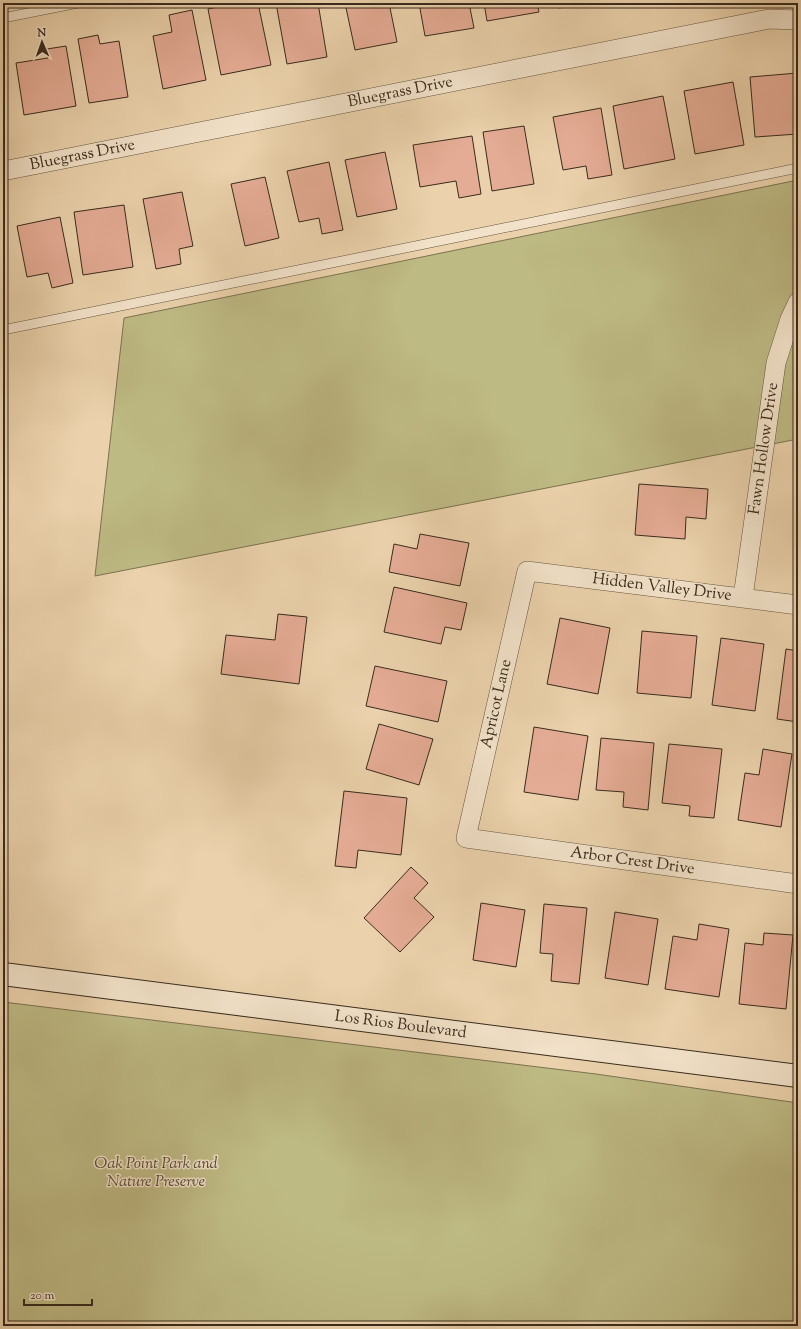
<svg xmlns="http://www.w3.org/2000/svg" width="801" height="1329" viewBox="0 0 801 1329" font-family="'Sorts Mill Goudy',serif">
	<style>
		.green { fill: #beba84; stroke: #7c7250 }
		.building { fill: #e5ac95; stroke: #392b1d }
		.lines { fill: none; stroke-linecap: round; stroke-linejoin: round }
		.lane-casing { stroke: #665541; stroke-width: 10 }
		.street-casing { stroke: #665541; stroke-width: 20 }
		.secondary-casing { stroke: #392b1d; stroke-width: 24 }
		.lane { stroke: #f2e2c9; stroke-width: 9 }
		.street { stroke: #f2e2c9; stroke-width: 19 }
		.secondary { stroke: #f2e2c9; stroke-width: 22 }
		.labels { text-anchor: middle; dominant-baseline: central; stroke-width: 3; stroke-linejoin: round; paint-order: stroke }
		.street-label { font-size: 16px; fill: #392b1d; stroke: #f2e2c9 }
		.park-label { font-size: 16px; font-style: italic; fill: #544832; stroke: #f2e2c9 }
	</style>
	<rect width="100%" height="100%" fill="#ebd2ac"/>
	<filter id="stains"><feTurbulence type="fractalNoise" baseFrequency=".005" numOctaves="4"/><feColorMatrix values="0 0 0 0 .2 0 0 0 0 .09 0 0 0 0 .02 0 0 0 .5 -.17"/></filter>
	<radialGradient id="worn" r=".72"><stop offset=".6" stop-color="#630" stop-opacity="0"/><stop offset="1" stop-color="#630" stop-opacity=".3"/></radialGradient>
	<path class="green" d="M 798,180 L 798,439 L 95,576 L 124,318 Z
		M 3,1002 L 596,1074 L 798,1103 L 798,1326 L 3,1326 Z"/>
	<path class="building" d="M 237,3 L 258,3 L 271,65 L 221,75 L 208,9 Z
		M 276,3 L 318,3 L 327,57 L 287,64 Z
		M 345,3 L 389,3 L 397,42 L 355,50 Z
		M 419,3 L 469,3 L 474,28 L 425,36 Z
		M 484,3 L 537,3 L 539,12 L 487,21 Z
		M 558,3 L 590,3 L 559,8 Z
		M 192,10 L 206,80 L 163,89 L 153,36 L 172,32 L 169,15 Z
		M 98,35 L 100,44 L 119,41 L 128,97 L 89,103 L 78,39 Z
		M 66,46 L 76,106 L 24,115 L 16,63 L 48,58 L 47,49 Z
		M 798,73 L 798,134 L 755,137 L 750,77 Z
		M 733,82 L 744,145 L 695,154 L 684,91 Z
		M 663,96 L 675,159 L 624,169 L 613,106 Z
		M 601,108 L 612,175 L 588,179 L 586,166 L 563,170 L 553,117 Z
		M 524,126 L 534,184 L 492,191 L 483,132 Z
		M 472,136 L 481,194 L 459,198 L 456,181 L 420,187 L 413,145 Z
		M 385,152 L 397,209 L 357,217 L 345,160 Z
		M 329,162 L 343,230 L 322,234 L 319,218 L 299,222 L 287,171 Z
		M 265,177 L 279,238 L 245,246 L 231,184 Z
		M 182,192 L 193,246 L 179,249 L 181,264 L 156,269 L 143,199 Z
		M 124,205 L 133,267 L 83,275 L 74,212 Z
		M 60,217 L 73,283 L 52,288 L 48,273 L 27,277 L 17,226 Z
		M 639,484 L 708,489 L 706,519 L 686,517 L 685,539 L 635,535 Z
		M 420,534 L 469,543 L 460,586 L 389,572 L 394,544 L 417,549 Z
		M 394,587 L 467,603 L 461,630 L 445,627 L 441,644 L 384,632 Z
		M 278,614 L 307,617 L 299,684 L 221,674 L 226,635 L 275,640 Z
		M 560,618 L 610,628 L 598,694 L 547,684 Z
		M 642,631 L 697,636 L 691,698 L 637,693 Z
		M 721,638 L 764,644 L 755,711 L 712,705 Z
		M 786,649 L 798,651 L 798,722 L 777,719 Z
		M 375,666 L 447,681 L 438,722 L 366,706 Z
		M 379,724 L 433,739 L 419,785 L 366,769 Z
		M 534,727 L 588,736 L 578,800 L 524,792 Z
		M 601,738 L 654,743 L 648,810 L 623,807 L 624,792 L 596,790 Z
		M 669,744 L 722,749 L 714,818 L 689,816 L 690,806 L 662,803 Z
		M 763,749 L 792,754 L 781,827 L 738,820 L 745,773 L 759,775 Z
		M 344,791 L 407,798 L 401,855 L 358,850 L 356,868 L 335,866 Z
		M 411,867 L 428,883 L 414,898 L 434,917 L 400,952 L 364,918 Z
		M 481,903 L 525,910 L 516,967 L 473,960 Z
		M 544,904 L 587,908 L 579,984 L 551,981 L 553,954 L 540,953 Z
		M 615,912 L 658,919 L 648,985 L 605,978 Z
		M 699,924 L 729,929 L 719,997 L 665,989 L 673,936 L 697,940 Z
		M 764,933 L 793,935 L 786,1009 L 739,1004 L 745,943 L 763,945 Z"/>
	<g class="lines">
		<defs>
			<path id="lane" d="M 3,18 L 78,3
				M 3,330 L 798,168"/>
			<g id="street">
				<path id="s1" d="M 3,171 L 769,19 L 798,20"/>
				<path id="s2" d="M 743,597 L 776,363 L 790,319 L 798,302"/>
				<path id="s3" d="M 798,605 L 527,571 L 466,838 L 798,884"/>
			</g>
			<g id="secondary">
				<path id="s4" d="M 3,974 L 798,1076"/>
			</g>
		</defs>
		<use href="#lane" class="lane-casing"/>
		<use href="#street" class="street-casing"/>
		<use href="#secondary" class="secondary-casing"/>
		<use href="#lane" class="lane"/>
		<use href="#street" class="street"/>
		<use href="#secondary" class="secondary"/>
	</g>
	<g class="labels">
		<g class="street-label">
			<text stroke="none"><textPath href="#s1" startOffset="405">Bluegrass Drive</textPath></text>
			<text stroke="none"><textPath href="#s1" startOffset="81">Bluegrass Drive</textPath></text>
			<text stroke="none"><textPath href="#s2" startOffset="150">Fawn Hollow Drive</textPath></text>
			<text transform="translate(662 588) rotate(7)">Hidden Valley Drive</text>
			<text transform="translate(497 704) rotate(-77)">Apricot Lane</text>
			<text stroke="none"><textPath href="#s3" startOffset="715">Arbor Crest Drive</textPath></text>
			<text stroke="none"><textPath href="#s4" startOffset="401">Los Rios Boulevard</textPath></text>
		</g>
		<g class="park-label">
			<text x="156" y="1164">Oak Point Park and<tspan x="156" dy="18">Nature Preserve</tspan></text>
		</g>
	</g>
	<rect width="801" height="1329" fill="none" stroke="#ebd2ac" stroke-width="16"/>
	<rect x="4" y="4" width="793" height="1321" fill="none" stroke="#392b1d" stroke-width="2"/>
	<rect x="8" y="8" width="785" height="1313" fill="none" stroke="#392b1d"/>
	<g transform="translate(42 42) rotate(358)" stroke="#f2e2c9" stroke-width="3" paint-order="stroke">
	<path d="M0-3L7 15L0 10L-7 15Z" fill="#392b1d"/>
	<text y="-6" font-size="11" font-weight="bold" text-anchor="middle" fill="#392b1d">N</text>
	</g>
	<path d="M24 1299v6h68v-6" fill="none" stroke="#392b1d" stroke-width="2"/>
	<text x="30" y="1299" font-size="12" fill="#392b1d" stroke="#f2e2c9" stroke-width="3" paint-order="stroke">20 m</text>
	<rect width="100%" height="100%" filter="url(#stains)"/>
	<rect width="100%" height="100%" fill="url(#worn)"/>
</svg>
